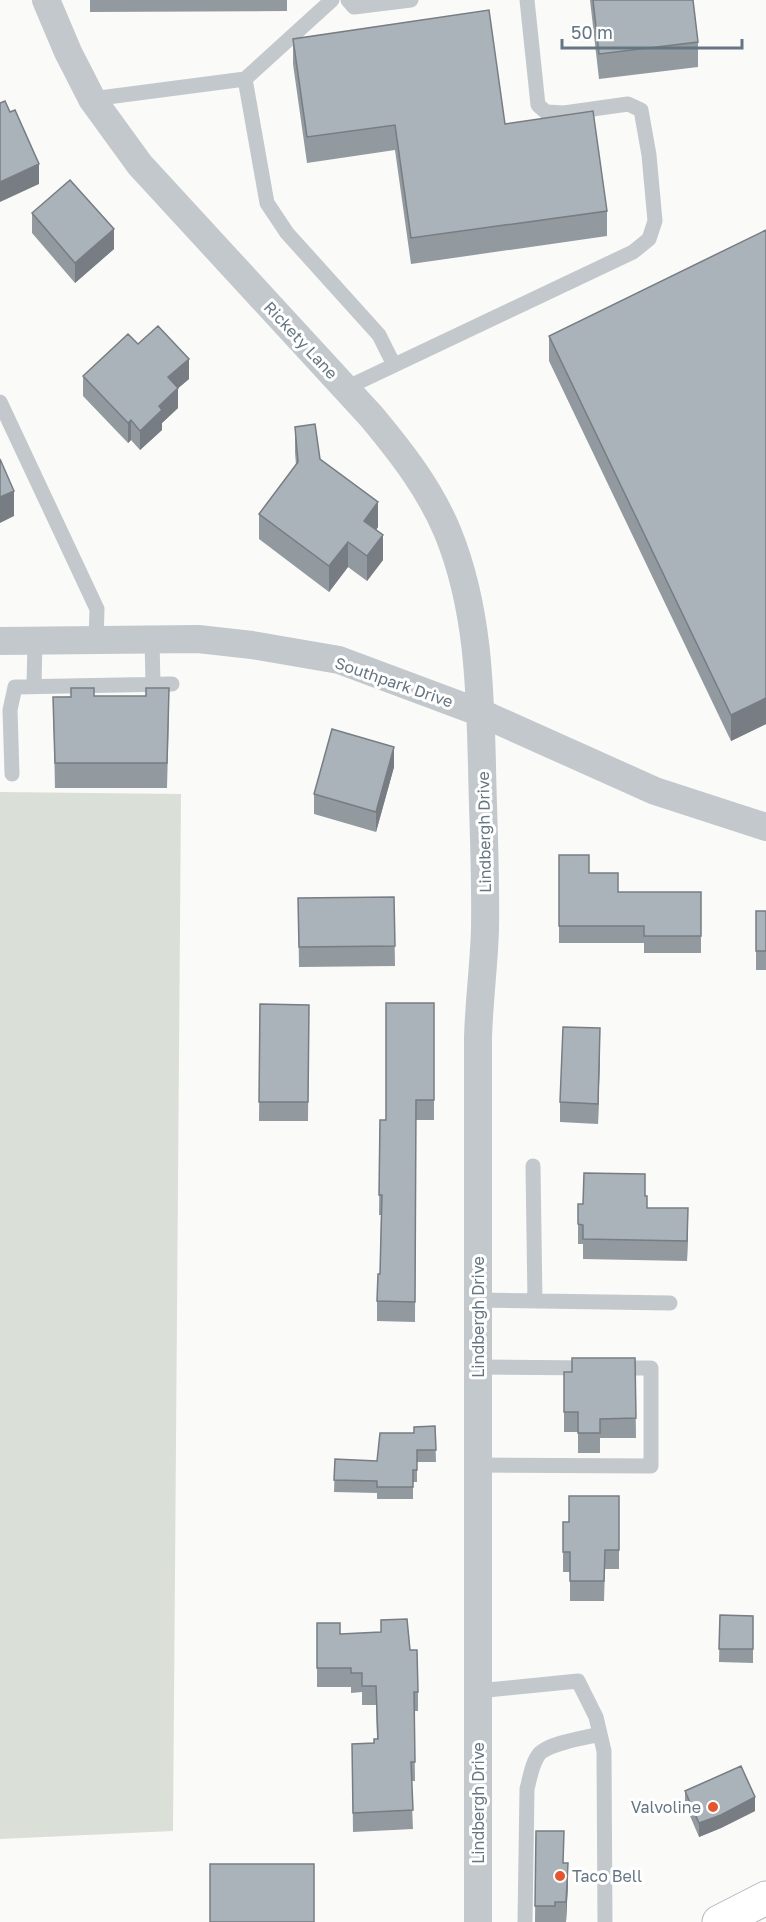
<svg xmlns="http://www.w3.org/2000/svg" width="766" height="1922" viewBox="0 0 766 1922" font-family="'Golos Text',sans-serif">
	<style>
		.green { fill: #dadfd7 }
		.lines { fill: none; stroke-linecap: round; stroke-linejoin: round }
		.highway-casing { stroke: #b4b9bd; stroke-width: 35 }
		.lane { stroke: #c3c8cc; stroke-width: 15 }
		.street { stroke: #c3c8cc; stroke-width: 28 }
		.highway { stroke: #fff; stroke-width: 33 }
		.wall { fill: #929a9f }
		.shaded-wall { fill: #777d82 }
		.building { fill: #aab3b9; stroke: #777d82; stroke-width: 1.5 }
		.poi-dot { fill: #e4572e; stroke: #fff; stroke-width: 2 }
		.labels { text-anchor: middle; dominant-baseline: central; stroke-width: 6; stroke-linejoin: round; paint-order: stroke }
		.street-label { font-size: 16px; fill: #657683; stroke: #fff }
		.poi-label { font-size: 16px; fill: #657683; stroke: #fff; text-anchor: end }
	</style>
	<rect width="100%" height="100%" fill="#fafaf8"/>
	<path class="green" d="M 0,792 L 181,794 L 173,1831 L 0,1839 Z"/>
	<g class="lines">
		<defs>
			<path id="highway" d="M 719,1922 L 766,1898"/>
		</defs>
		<use href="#highway" class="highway-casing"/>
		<path class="lane" d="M 332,0 L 245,79 L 267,203 L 287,233 L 379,335 L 394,365
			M 348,0 L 354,7 L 411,0
			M 92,99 L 245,79
			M 346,388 L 633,252 L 649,239 L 655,221 L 649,155 L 641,110 L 628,104 L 564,113 L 546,112 L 538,105 L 527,0
			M 0,402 L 97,609 L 96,640
			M 152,639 L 153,685
			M 34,685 L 35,641
			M 12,774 L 10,710 L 15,687 L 172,684
			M 533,1166 L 535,1301
			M 478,1300 L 670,1303
			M 478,1367 L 592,1368
			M 478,1465 L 651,1466 L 651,1368 L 616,1368
			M 478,1691 L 578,1681 L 596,1717 L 604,1751 L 605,1922
			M 525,1922 L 527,1789 C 530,1778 532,1762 540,1753 C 552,1742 585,1738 600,1734"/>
		<path class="street" d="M 46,0 L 68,52 L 92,99 L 140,165 L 371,416 C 401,452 430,489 448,533 C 478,607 480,686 482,765 C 483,820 486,874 485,929 C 484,965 479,1001 478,1038 L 478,1922
			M 0,641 L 198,639 L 252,645 L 339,660 L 481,713 L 655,791 L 766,827"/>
		<use href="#highway" class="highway"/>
	</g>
	<path class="wall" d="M 90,0 L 287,0 L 287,11 L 90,12 Z
		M 590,0 L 693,0 L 698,42 L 698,67 L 599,79 Z
		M 293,39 L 505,124 L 607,211 L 607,236 L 411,264 L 395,150 L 307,163 L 293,64 Z
		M 32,213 L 114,249 L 75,283 L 32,233 Z
		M 766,230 L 766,724 L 731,741 L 549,361 L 549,336 Z
		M 138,344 L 189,379 L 178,388 L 178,408 L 162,423 L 162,430 L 140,450 L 131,440 L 128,443 L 83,396 L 83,376 Z
		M 295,427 L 320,459 L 378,527 L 376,530 L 383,560 L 367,581 L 348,567 L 329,592 L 259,539 L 259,514 L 296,465 L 295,452 Z
		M 94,696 L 169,713 L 167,788 L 55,788 L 53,697 Z
		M 394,767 L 376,832 L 314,814 L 314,794 Z
		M 559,855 L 618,892 L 701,892 L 701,953 L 644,953 L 644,943 L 559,943 Z
		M 394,897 L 395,966 L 299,967 L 298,898 Z
		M 756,911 L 766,911 L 766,970 L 756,970 Z
		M 434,1003 L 434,1120 L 416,1120 L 415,1322 L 377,1321 L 377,1301 L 380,1274 L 381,1215 L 379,1215 L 380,1120 L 386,1120 Z
		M 260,1004 L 309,1005 L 308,1121 L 259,1121 Z
		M 600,1048 L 598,1124 L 560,1122 L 560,1102 Z
		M 645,1196 L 647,1208 L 688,1228 L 687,1261 L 583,1259 L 583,1244 L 578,1244 L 578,1224 L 583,1204 Z
		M 635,1358 L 636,1438 L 600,1438 L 600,1453 L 578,1453 L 578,1432 L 564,1432 L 564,1372 L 572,1372 Z
		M 435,1426 L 436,1462 L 417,1462 L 417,1482 L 413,1482 L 413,1499 L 377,1499 L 377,1493 L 334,1492 L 335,1459 L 377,1461 L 414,1433 Z
		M 619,1496 L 619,1569 L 605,1569 L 604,1601 L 570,1601 L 570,1572 L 563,1572 L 563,1522 L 569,1522 Z
		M 720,1615 L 753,1616 L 753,1663 L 719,1662 Z
		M 317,1623 L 340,1634 L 410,1650 L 418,1692 L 418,1711 L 414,1711 L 415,1781 L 411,1781 L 413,1829 L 353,1832 L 352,1744 L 374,1743 L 377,1739 L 376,1705 L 362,1705 L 362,1692 L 351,1693 L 351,1687 L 317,1687 Z
		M 685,1791 L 755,1811 L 721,1828 L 699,1837 L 685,1804 Z
		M 536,1831 L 564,1863 L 568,1883 L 566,1922 L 535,1922 Z"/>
	<path class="shaded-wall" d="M 39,164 L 39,184 L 0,202 L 0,182 Z
		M 114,229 L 114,249 L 75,283 L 75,263 Z
		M 189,359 L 189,379 L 168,397 L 168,377 Z
		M 178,388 L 178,408 L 162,423 L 162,430 L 140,450 L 140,431 L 159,406 Z
		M 131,420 L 131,440 L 128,443 L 128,423 Z
		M 14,491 L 14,516 L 0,523 L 0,497 Z
		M 378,502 L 378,527 L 364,546 L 364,521 Z
		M 383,535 L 383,560 L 367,581 L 367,556 Z
		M 348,542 L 348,567 L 329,592 L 329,566 Z
		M 766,698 L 766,724 L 731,741 L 731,715 Z
		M 394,747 L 394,767 L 376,832 L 376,812 Z
		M 600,1028 L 600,1048 L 598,1124 L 598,1104 Z
		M 688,1208 L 688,1228 L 687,1261 L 687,1241 Z
		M 755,1797 L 755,1811 L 721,1828 L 699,1837 L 699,1823 Z
		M 568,1863 L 568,1883 L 566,1922 L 566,1902 Z"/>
	<path class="building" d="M 593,0 L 693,0 L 698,42 L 599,54 Z
		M 489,10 L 505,124 L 593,111 L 607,211 L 411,238 L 395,125 L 307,137 L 293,39 Z
		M 5,101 L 10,112 L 15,110 L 39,164 L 0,182 L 0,103 Z
		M 70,180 L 114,229 L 75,263 L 32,213 Z
		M 766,230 L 766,698 L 731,715 L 549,336 Z
		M 158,326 L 189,359 L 168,377 L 178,388 L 159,406 L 162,410 L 140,431 L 131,420 L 128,423 L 83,376 L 128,334 L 138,344 Z
		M 315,424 L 320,459 L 378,502 L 364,521 L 383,535 L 367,556 L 348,542 L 329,566 L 259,514 L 298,462 L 295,427 Z
		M 0,459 L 14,491 L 0,497 Z
		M 71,688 L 94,688 L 94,696 L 146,696 L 146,688 L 169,688 L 167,763 L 55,763 L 53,697 L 71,697 Z
		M 332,729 L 394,747 L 376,812 L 314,794 Z
		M 559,855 L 589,855 L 589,873 L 618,873 L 618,892 L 701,892 L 701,936 L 644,936 L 644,926 L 559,926 Z
		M 394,897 L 395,946 L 299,947 L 298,898 Z
		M 756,911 L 766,911 L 766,951 L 756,951 Z
		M 386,1003 L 434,1003 L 434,1100 L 416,1100 L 415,1302 L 377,1301 L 378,1274 L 380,1274 L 382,1195 L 379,1195 L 380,1120 L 386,1120 Z
		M 260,1004 L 309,1005 L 308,1102 L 259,1102 Z
		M 563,1027 L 600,1028 L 598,1104 L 560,1102 Z
		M 584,1173 L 645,1174 L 645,1196 L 647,1196 L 647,1208 L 688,1208 L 687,1241 L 583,1239 L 583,1225 L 578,1224 L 578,1204 L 583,1204 Z
		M 572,1358 L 635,1358 L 636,1418 L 600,1419 L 600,1433 L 578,1433 L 578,1412 L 564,1412 L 564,1372 L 572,1372 Z
		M 435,1426 L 436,1450 L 417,1450 L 417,1470 L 413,1470 L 413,1487 L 377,1487 L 377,1481 L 334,1480 L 335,1459 L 377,1461 L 380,1433 L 414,1433 L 414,1427 Z
		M 569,1496 L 619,1496 L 619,1550 L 605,1550 L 604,1581 L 570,1581 L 570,1552 L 563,1552 L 563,1522 L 569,1522 Z
		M 720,1615 L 753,1616 L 753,1649 L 719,1649 Z
		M 407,1619 L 410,1650 L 417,1650 L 418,1692 L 414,1692 L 415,1762 L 411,1762 L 413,1810 L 353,1813 L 352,1744 L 374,1743 L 374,1739 L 378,1739 L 376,1686 L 362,1686 L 362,1673 L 351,1673 L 351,1668 L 317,1668 L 317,1623 L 340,1623 L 340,1634 L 381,1632 L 381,1620 Z
		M 741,1766 L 755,1797 L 721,1815 L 699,1823 L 685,1791 Z
		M 536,1831 L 564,1831 L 563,1863 L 568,1863 L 566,1902 L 555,1902 L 555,1906 L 535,1906 Z
		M 210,1864 L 314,1864 L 314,1922 L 210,1922 Z"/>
	<g class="poi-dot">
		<circle cx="713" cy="1807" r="6"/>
		<circle cx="560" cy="1876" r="6"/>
	</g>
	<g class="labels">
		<g class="street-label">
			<text transform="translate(301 340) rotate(47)">Rickety Lane</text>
			<text transform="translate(394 682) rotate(19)">Southpark Drive</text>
			<text transform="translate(484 832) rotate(-91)">Lindbergh Drive</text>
			<text transform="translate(478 1317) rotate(-90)">Lindbergh Drive</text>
			<text transform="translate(478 1803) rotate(-90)">Lindbergh Drive</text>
		</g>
		<g class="poi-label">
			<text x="701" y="1807">Valvoline</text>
			<text x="572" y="1876" text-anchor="start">Taco Bell</text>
		</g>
	</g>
	<path d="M562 39v9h180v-9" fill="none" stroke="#657683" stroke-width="3"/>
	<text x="571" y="39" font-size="18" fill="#657683" stroke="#ffffff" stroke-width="4.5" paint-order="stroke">50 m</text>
</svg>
